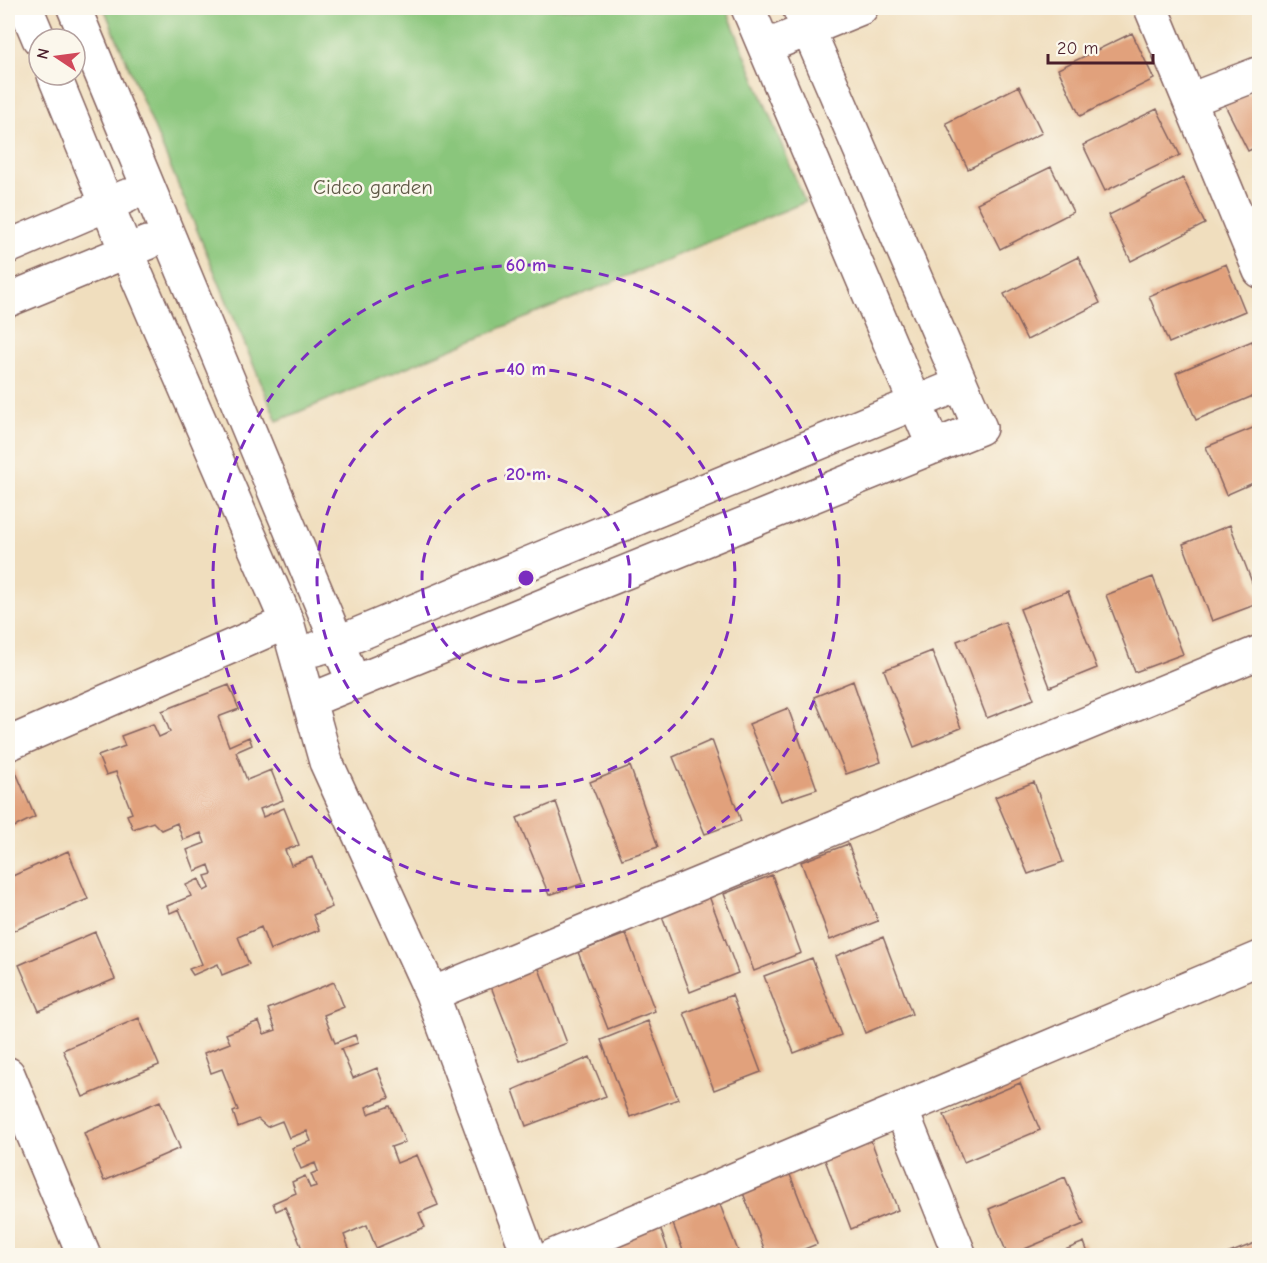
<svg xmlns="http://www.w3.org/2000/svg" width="1267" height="1263" viewBox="0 0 1267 1263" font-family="'Comic Neue',sans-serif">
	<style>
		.green { fill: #8ac67b; stroke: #6a7253; stroke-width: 1.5 }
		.building { fill: #e1a17b }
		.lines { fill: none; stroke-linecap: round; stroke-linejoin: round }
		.minor-casing { stroke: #84625e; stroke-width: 36 }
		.minor { stroke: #fff; stroke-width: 33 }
		.ring { fill: none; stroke: #7b2cbf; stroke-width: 3; stroke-dasharray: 10 8 }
		.labels { text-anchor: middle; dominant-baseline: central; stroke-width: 5; stroke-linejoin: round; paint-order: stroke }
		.park-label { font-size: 21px; fill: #605947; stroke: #fbf7ec }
		.centre { fill: #7b2cbf; stroke: #fbf7ec; stroke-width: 3 }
		.ring-label { font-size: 18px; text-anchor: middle; font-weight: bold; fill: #7b2cbf; stroke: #fbf7ec; stroke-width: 5; stroke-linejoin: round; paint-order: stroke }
	</style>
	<rect width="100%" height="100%" fill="#fbf7ec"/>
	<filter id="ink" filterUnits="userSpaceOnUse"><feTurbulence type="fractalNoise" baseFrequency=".0167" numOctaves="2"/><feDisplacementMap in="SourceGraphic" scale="12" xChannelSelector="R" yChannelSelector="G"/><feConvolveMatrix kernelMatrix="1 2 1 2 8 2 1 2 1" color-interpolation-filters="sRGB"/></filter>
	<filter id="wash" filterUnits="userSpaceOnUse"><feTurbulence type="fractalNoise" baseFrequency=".008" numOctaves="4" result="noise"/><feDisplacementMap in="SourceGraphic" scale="24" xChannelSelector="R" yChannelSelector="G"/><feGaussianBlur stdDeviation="1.35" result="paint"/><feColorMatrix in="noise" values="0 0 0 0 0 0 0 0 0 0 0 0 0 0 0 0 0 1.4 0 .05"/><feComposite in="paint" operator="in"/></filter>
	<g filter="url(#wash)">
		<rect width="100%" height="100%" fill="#f0debe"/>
		<path class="green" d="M 104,8 L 726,8 L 805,202 L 277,421 Z"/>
		<g id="blocks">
			<path class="building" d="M 1132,33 L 1154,79 L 1080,116 L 1058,69 Z
				M 1019,86 L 1042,133 L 968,169 L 946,123 Z
				M 1260,88 L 1260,145 L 1248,151 L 1225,105 Z
				M 1157,109 L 1180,155 L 1105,191 L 1083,145 Z
				M 1051,167 L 1073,212 L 1000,249 L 977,203 Z
				M 1183,178 L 1205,224 L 1131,261 L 1109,215 Z
				M 1078,257 L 1100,303 L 1027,340 L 1004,294 Z
				M 1226,264 L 1245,311 L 1169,343 L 1149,296 Z
				M 1252,341 L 1260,359 L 1260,393 L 1196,420 L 1176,373 Z
				M 1260,425 L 1260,480 L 1226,495 L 1206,447 Z
				M 1230,525 L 1260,603 L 1212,621 L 1183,544 Z
				M 1153,577 L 1183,654 L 1135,672 L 1106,595 Z
				M 1068,591 L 1097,668 L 1050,687 L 1020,609 Z
				M 1005,622 L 1034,699 L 987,718 L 957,641 Z
				M 932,651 L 961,728 L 914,747 L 884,670 Z
				M 853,681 L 881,762 L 846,774 L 814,697 Z
				M 229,685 L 239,709 L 218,717 L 229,746 L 249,737 L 252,745 L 236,752 L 247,780 L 271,770 L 283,800 L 260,809 L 263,817 L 284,808 L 299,845 L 285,850 L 291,865 L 312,857 L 332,907 L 313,915 L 319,930 L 270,950 L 261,927 L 238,937 L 249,964 L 222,975 L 218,964 L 193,975 L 189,969 L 202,964 L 179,909 L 170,913 L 167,906 L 191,896 L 186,885 L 199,879 L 204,891 L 210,888 L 205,876 L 212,874 L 209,865 L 195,871 L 187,850 L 205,843 L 201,833 L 183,840 L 177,823 L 161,830 L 153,822 L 133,829 L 127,815 L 132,813 L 116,772 L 106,775 L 98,756 L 125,746 L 121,736 L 153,724 L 159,737 L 170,732 L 162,711 Z
				M 788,708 L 817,789 L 781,801 L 749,724 Z
				M 712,740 L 741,821 L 705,834 L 673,757 Z
				M 630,766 L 658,847 L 622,859 L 590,782 Z
				M 15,770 L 35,817 L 8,830 L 8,774 Z
				M 1034,782 L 1063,862 L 1028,874 L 995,797 Z
				M 556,802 L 584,883 L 549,895 L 517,818 Z
				M 848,844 L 878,921 L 830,940 L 801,862 Z
				M 68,851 L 88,899 L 13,931 L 8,919 L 8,878 Z
				M 772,875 L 801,953 L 754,971 L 724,894 Z
				M 709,896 L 738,973 L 690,992 L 661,914 Z
				M 95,932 L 115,979 L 39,1011 L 19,965 Z
				M 626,934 L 655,1011 L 608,1029 L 578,952 Z
				M 883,937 L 912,1014 L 865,1033 L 836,956 Z
				M 812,958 L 841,1035 L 794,1053 L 764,976 Z
				M 538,966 L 567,1043 L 520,1061 L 490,984 Z
				M 334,982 L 344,1007 L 324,1015 L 335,1043 L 355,1035 L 358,1043 L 341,1049 L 353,1078 L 377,1068 L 389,1098 L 366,1107 L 368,1114 L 390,1106 L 405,1142 L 391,1147 L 397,1163 L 417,1155 L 438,1205 L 419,1213 L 425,1227 L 376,1248 L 367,1225 L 344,1235 L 352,1256 L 305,1256 L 285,1207 L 276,1211 L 273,1203 L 296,1193 L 292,1182 L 305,1176 L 310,1188 L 316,1186 L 311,1174 L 318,1171 L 315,1163 L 301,1169 L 292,1148 L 311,1141 L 307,1131 L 289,1138 L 282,1121 L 267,1127 L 258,1119 L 238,1127 L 233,1112 L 238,1110 L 222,1069 L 211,1073 L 204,1053 L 230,1043 L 226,1034 L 259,1021 L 264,1034 L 276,1030 L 268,1009 Z
				M 732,995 L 761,1072 L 714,1090 L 684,1013 Z
				M 139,1018 L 159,1065 L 83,1097 L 63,1050 Z
				M 648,1021 L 678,1099 L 630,1117 L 601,1040 Z
				M 590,1057 L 606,1096 L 526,1126 L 513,1090 Z
				M 1020,1083 L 1040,1130 L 964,1162 L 944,1115 Z
				M 160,1101 L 180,1148 L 104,1181 L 84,1133 Z
				M 868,1133 L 898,1210 L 851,1229 L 822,1152 Z
				M 787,1167 L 817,1244 L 787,1256 L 767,1256 L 740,1185 Z
				M 1065,1177 L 1084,1224 L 1008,1256 L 989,1209 Z
				M 717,1197 L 740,1256 L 685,1256 L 670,1216 Z
				M 658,1222 L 670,1256 L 616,1256 L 610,1241 Z
				M 1260,1241 L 1260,1256 L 1228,1256 L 1227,1254 Z
				M 1084,1242 L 1089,1256 L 1053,1256 L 1053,1255 Z"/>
		</g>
	</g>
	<g filter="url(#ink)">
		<use href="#blocks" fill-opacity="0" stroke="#84625e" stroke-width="1.5"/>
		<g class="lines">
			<defs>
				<path id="minor" d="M 26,8 L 39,39
					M 74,8 L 354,683
					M 748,8 L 934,447
					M 1151,8 L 1260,271
					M 765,47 L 861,8
					M 54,75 L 126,251 L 287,622 L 326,762 L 432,994 L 529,1256
					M 1190,100 L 1260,73
					M 8,247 L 127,196
					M 8,300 L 147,243
					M 315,649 L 337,643 L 961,384
					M 311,700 L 980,428 L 799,8
					M 8,744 L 287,622
					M 432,994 L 1260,652
					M 8,1074 L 84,1256
					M 901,1109 L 960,1256
					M 553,1256 L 1260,958"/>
			</defs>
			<use href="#minor" class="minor-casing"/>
			<use href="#minor" class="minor"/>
		</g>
	</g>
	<g class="ring">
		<circle cx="526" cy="578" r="104"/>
		<circle cx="526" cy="578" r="209"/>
		<circle cx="526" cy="578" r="313"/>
	</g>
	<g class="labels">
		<g class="park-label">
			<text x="373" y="187">Cidco garden</text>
		</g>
	</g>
	<circle cx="526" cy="578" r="9" class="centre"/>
	<g class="ring-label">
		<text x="526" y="271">60 m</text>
		<text x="526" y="375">40 m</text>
		<text x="526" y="480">20 m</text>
	</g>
	<rect width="1267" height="1263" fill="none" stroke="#fbf7ec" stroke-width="30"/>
	<g transform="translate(57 57) rotate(283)"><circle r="28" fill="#fbf7ec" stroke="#b4a19f" stroke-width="1.5"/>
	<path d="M0-4.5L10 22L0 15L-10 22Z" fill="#d1495b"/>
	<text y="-9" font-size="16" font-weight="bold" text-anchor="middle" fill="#4a1f2b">N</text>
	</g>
	<path d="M1048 54v9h105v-9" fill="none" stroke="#4a1f2b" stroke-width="3"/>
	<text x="1057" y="54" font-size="18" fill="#4a1f2b" stroke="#fbf7ec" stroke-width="4.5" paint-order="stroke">20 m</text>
</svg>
